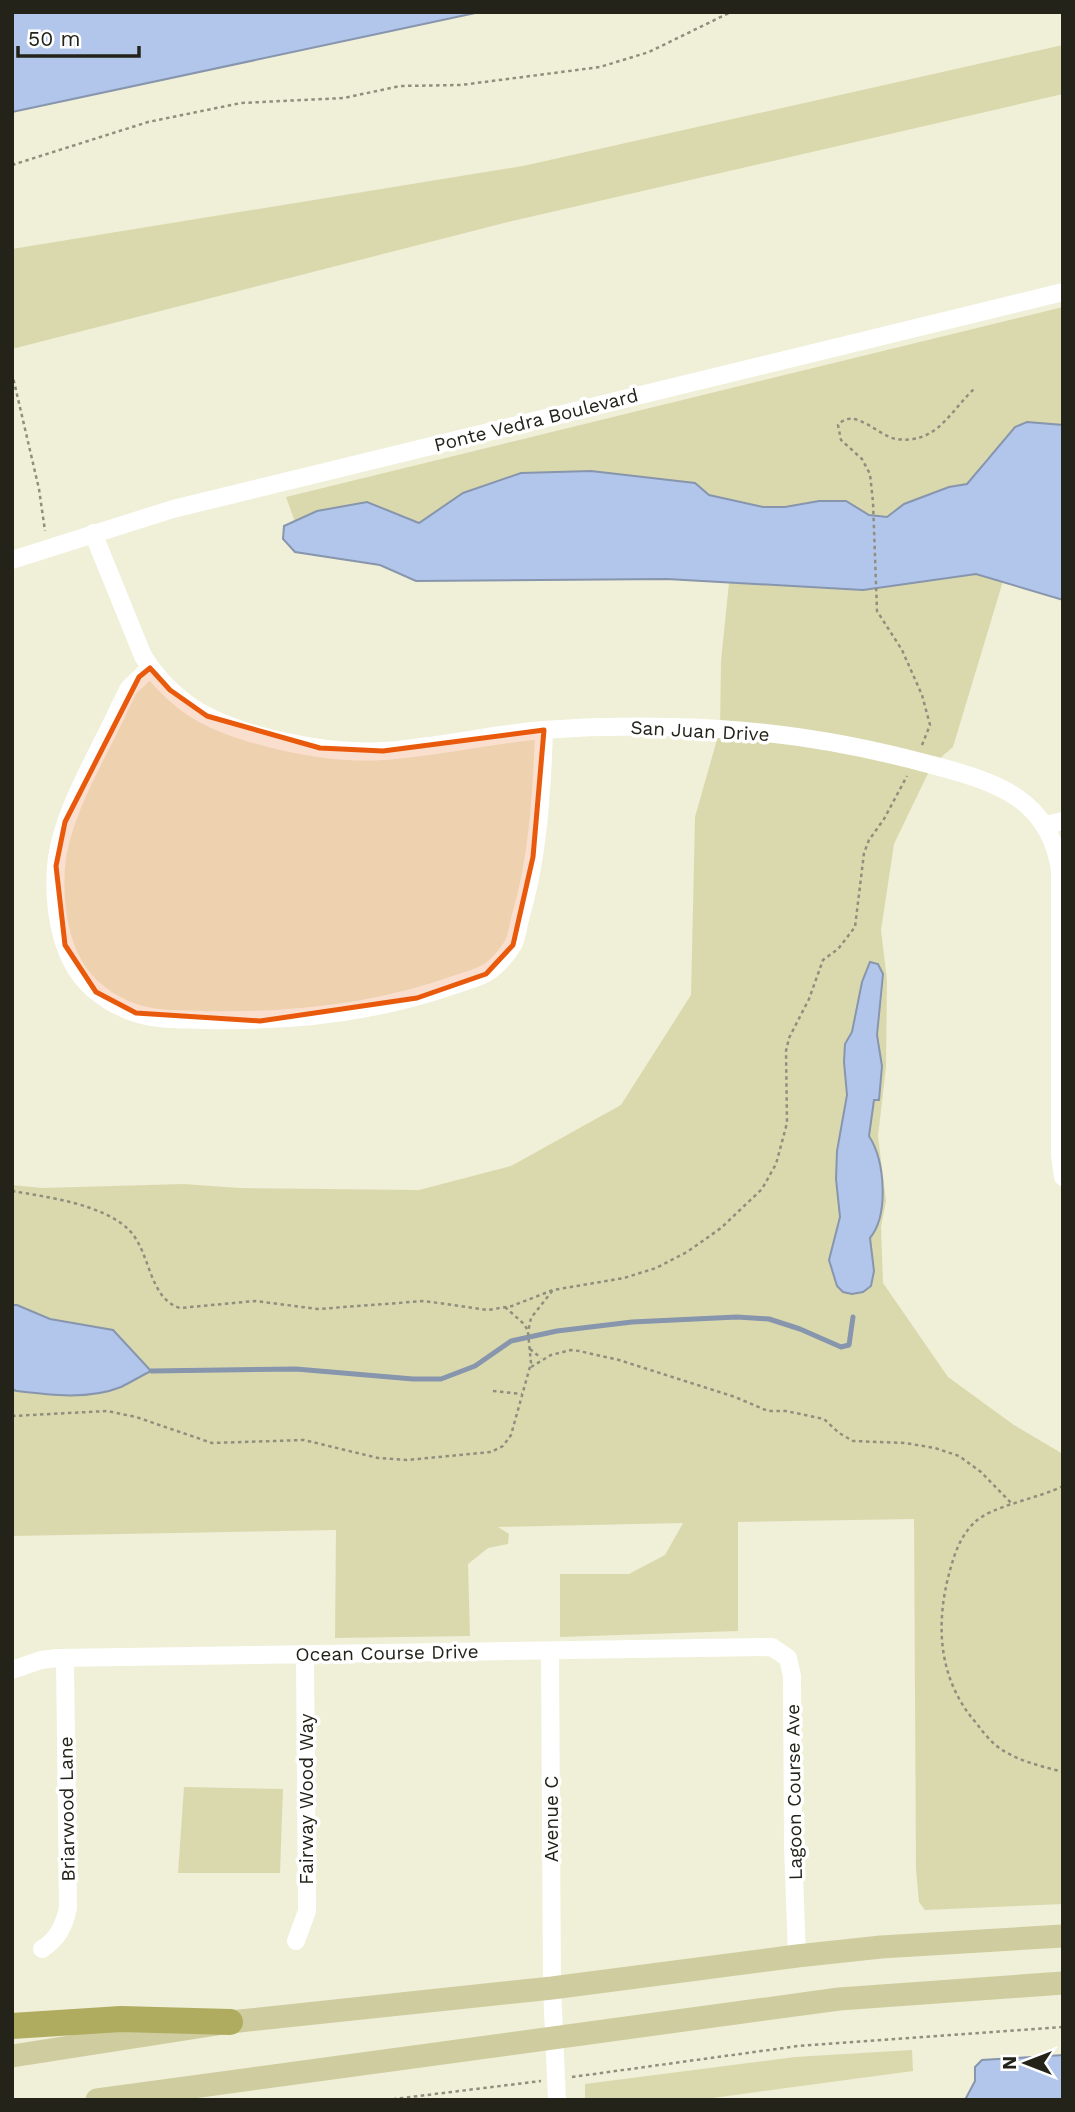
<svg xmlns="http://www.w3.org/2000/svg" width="1075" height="2112" viewBox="0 0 1075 2112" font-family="'Work Sans',sans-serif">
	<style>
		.green { fill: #dad9ae }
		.water { fill: #b2c6ec; stroke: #8795ad; stroke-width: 2 }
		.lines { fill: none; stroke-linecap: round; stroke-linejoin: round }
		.stream { stroke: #8795ad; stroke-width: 5 }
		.path { stroke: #8f8f7e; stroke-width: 2.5; stroke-dasharray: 3.5 3.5; stroke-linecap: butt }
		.minor { stroke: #fff; stroke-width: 18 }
		.major { stroke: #cfcd9f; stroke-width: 23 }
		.highway { stroke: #afac5f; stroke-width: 26 }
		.marked { fill: #e8590c; fill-opacity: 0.2; stroke: #e8590c; stroke-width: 5; stroke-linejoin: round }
		.labels { text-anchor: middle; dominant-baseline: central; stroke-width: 7; stroke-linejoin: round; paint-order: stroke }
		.street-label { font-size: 19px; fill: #23231a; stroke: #fff }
	</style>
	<rect width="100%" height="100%" fill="#f0efd7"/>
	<path class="green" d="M 1063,45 L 1063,94 L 508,222 L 12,349 L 12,249 L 523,166 Z
		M 1063,307 L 1063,425 L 1035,422 L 987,458 L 967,484 C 938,489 911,500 887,517 L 869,515 L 846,501 L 819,501 L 785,507 L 763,507 L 709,495 L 694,483 L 590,471 L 521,473 L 463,493 L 419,523 L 367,502 L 317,511 L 295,522 L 286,497 Z
		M 976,574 L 1003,581 L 953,747 L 932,765 L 894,844 L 881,930 L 887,980 L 886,1067 L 878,1136 L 886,1201 L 881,1227 L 883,1283 L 948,1377 L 1014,1425 L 1063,1454 L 1063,1904 L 925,1910 L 919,1902 L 916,1869 L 914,1519 L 738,1522 L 738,1631 L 560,1637 L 560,1574 L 629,1574 L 665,1555 L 683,1523 L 498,1527 L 509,1534 L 508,1544 L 488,1548 L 468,1564 L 470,1636 L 335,1638 L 336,1530 L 12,1536 L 12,1185 L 42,1188 L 184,1184 L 239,1188 L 419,1190 L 511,1166 L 621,1105 L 691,995 L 695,817 L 720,729 L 721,661 L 729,583 L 863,590 Z
		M 184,1787 L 283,1789 L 280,1873 L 178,1873 Z
		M 912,2050 L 913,2071 L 698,2100 L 585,2100 L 585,2084 L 795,2057 Z"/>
	<path class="water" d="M 12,12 L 480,12 L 12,112 Z
		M 1027,422 L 1063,425 L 1063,600 L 976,574 L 863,590 L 667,579 L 416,581 L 380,565 L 295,552 L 283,539 L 284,526 L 317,511 L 367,502 L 419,523 L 463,493 L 521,473 L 591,471 L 695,483 L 709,495 L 763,507 L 785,507 L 819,501 L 846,501 L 869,515 L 887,517 L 904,504 L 949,487 L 967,484 L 1015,427 Z
		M 870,962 L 878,964 L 883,974 L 877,1035 L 882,1066 L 879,1100 L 874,1100 L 869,1136 C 885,1161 889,1215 870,1238 L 874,1271 L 871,1286 L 863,1292 L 852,1294 L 843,1292 L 837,1286 L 829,1260 L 840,1217 L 836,1179 L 837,1151 L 847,1095 L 844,1062 L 845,1044 L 852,1032 L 862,982 Z
		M 12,1305 L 17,1305 L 50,1319 L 113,1330 L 151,1371 C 141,1376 131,1382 121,1387 C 89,1400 49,1395 16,1391 L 12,1389 Z
		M 1063,2055 L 1063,2100 L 965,2100 L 975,2081 L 975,2067 L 982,2060 Z"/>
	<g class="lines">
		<path class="stream" d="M 151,1371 L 296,1369 L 413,1379 L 441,1379 L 475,1366 L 511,1341 L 557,1331 L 632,1322 L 737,1317 L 769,1319 L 800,1329 L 841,1347 L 849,1345 L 853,1317"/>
		<path class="path" d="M 12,165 L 148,122 L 241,103 L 344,98 L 400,86 L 461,85 L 600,67 L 649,52 L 731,12
			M 12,373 L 39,489 L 45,531
			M 922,745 L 930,725 L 922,695 L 902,650 L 877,611 L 873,502 L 870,474 L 862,459 L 841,440 L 838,425 C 854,406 878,436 896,439 C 937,445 950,411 975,388
			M 12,1191 C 47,1197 103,1204 129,1230 C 151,1252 148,1298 180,1308 L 255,1301 L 318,1309 L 424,1301 L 488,1310 L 512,1306 L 553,1290 L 624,1278 L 656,1268 L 687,1252 L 721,1228 L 762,1189 L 776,1164 L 787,1123 L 786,1051 L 789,1038 L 809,999 L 823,960 L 838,949 L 855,927 L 864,853 L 869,840 L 884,819 L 907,776
			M 505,1307 L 524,1324 L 528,1331
			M 530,1349 L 541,1358
			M 531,1367 L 551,1355 L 571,1350 L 579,1351 L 619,1360 L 735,1397 L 768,1411 L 786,1411 L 824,1419 L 839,1433 L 853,1441 L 905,1443 L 935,1448 L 959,1456 L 981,1472 L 1013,1505
			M 493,1391 L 522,1394
			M 12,1416 L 107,1411 L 136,1417 L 212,1443 L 304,1440 L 378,1458 L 407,1460 L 491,1452 L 503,1446 L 511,1435 L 531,1363 L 528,1332 L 531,1318 L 553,1290
			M 1063,1486 C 1040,1498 991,1506 975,1522 C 960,1536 954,1555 949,1574 C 935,1627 939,1681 977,1724 C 983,1732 990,1741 998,1747 C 1017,1761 1041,1766 1063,1772
			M 572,2077 L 798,2046 L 1063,2027
			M 386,2100 L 541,2081"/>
		<path class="minor" d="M 93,533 L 143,656 C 154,674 169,690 186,703 C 230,736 329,755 384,751 C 437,747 489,735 542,730 C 584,727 627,726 669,727 C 759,728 849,742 936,766 C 996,782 1050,799 1060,870 L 1060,1155 L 1063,1177
			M 12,560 L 173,509 L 1063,292
			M 150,668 L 129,688 L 120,706 C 98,755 60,814 56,867 C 53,911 61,965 98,993 C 108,1001 123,1009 135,1013 C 156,1020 182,1019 203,1020 C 286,1022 375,1013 454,985 C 465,981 479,978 488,972 C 497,967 508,953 513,945 C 517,937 518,927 520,919 C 538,859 542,793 544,730
			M 1045,825 L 1063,821
			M 550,1651 L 552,1988 L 557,2100
			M 12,1670 L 41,1660 L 57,1658 L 772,1647 L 788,1658 L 792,1676 L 793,1846 L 797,1956
			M 296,1941 L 307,1911 L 305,1655
			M 42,1949 C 58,1939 64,1926 68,1908 L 65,1658"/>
		<path class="major" d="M 12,2056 L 230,2022 L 552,1988 L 797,1956 L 881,1947 L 1063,1936
			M 97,2100 L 839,1999 L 1063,1983"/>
		<path class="highway" d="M 12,2026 L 121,2019 L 230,2022"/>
	</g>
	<path class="marked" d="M 150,668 L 170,690 L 207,716 L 320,748 L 383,751 L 544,730 L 533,857 L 513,945 L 486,974 L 417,998 L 260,1021 L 136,1013 L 96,992 L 65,945 L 56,866 L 65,822 L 139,677 Z"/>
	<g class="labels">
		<g class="street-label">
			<text transform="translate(536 420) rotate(-14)">Ponte Vedra Boulevard</text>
			<text transform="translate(700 731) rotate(3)">San Juan Drive</text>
			<text transform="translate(387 1653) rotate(-1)">Ocean Course Drive</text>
			<text transform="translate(794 1792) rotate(-91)">Lagoon Course Ave</text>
			<text transform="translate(306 1799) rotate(-90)">Fairway Wood Way</text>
			<text transform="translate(67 1809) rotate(-91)">Briarwood Lane</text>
			<text transform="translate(551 1819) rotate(-90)">Avenue C</text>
		</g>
	</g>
	<rect width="1075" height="2112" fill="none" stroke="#23231a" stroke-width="28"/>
	<g transform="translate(1026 2063) rotate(270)" stroke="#ffffff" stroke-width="5" paint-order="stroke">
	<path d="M0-5L12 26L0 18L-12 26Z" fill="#23231a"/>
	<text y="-10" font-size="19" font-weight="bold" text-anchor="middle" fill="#23231a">N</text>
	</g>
	<path d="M18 46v10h121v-10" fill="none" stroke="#23231a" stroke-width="3.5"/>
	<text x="28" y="46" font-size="21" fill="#23231a" stroke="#ffffff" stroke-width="5" paint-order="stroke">50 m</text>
</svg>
